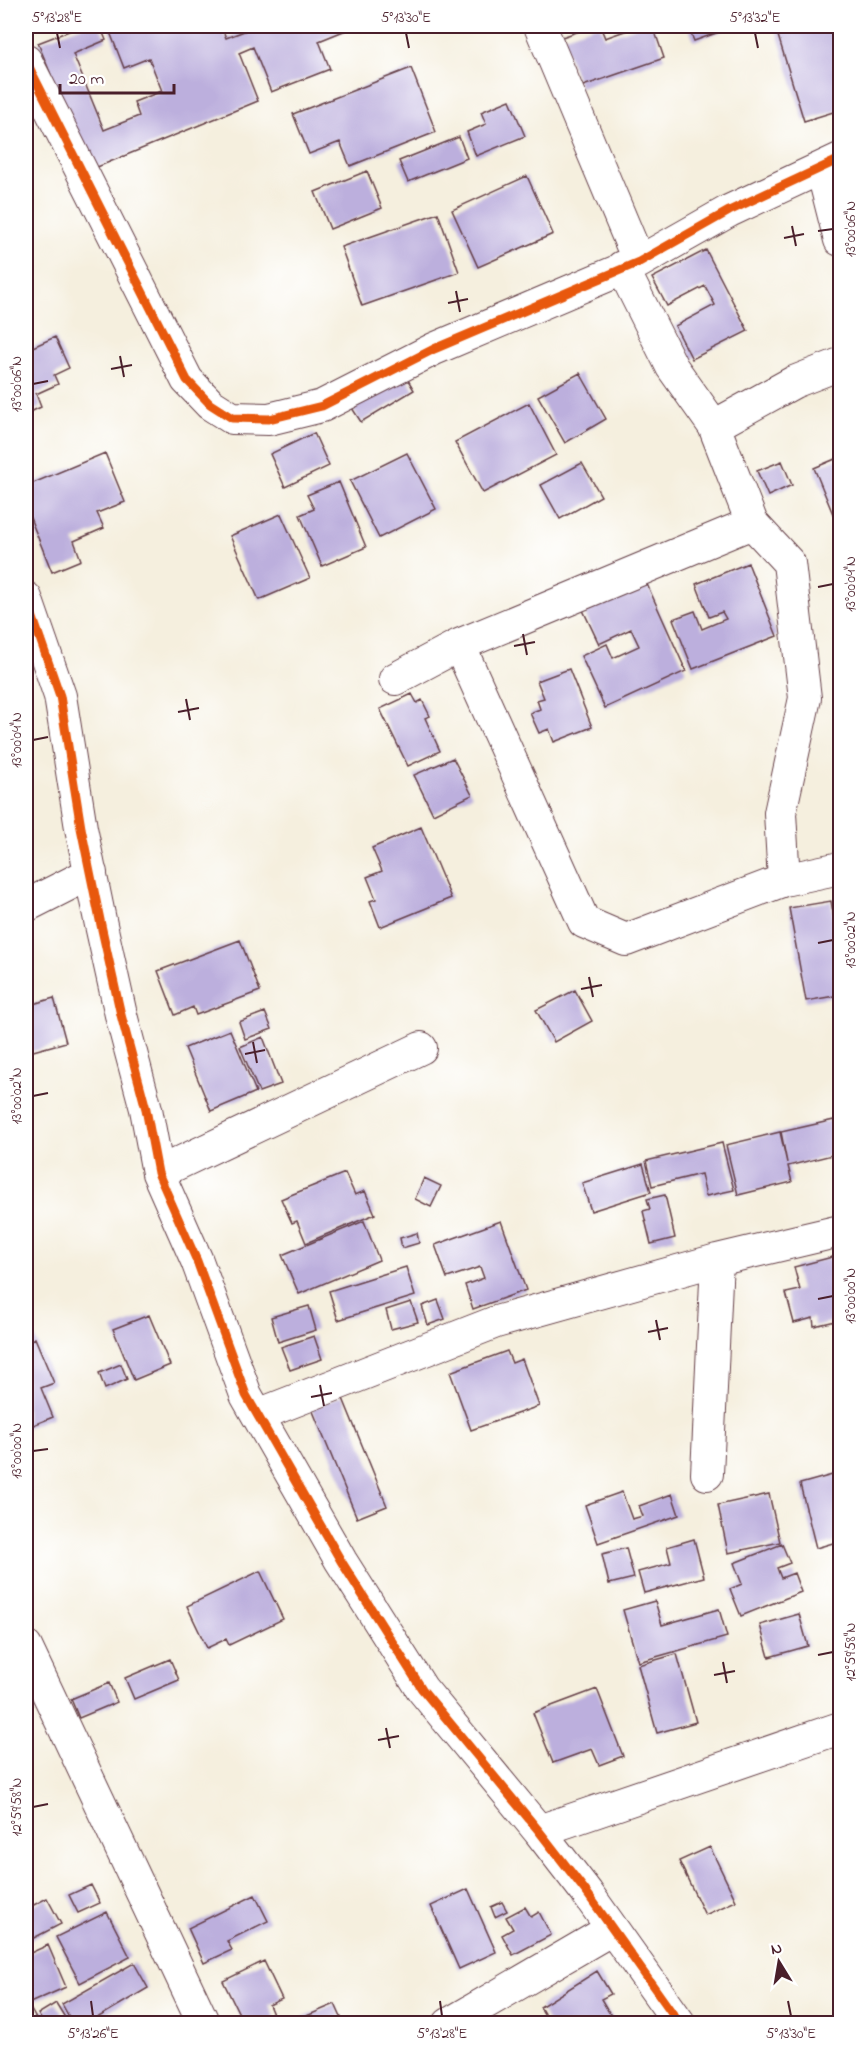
<svg xmlns="http://www.w3.org/2000/svg" width="866" height="2049" viewBox="0 0 866 2049" font-family="'Indie Flower',sans-serif">
	<style>
		.building { fill: #bcafdd }
		.lines { fill: none; stroke-linecap: round; stroke-linejoin: round }
		.street-casing { stroke: #643e46; stroke-width: 34 }
		.street { stroke: #fff; stroke-width: 32 }
		.cycleway-casing { stroke: #fff; stroke-width: 13 }
		.cycleway { stroke: #e8590c; stroke-width: 9 }
		.ticks { fill: none; stroke: #4a1f2b; stroke-width: 2 }
		.neatline { fill: none; stroke: #4a1f2b; stroke-width: 2 }
		.ticks-label { font-size: 15px; text-anchor: middle; fill: #4a1f2b }
	</style>
	<rect width="100%" height="100%" fill="#fff"/>
	<filter id="ink" filterUnits="userSpaceOnUse"><feTurbulence type="fractalNoise" baseFrequency=".0167" numOctaves="2"/><feDisplacementMap in="SourceGraphic" scale="12" xChannelSelector="R" yChannelSelector="G"/><feConvolveMatrix kernelMatrix="1 2 1 2 8 2 1 2 1" color-interpolation-filters="sRGB"/></filter>
	<filter id="wash" filterUnits="userSpaceOnUse"><feTurbulence type="fractalNoise" baseFrequency=".008" numOctaves="4" result="noise"/><feDisplacementMap in="SourceGraphic" scale="24" xChannelSelector="R" yChannelSelector="G"/><feGaussianBlur stdDeviation="1.35" result="paint"/><feColorMatrix in="noise" values="0 0 0 0 0 0 0 0 0 0 0 0 0 0 0 0 0 1.4 0 .05"/><feComposite in="paint" operator="in"/></filter>
	<g filter="url(#wash)">
		<rect width="100%" height="100%" fill="#f5efde"/>
		<g id="blocks">
			<path class="building" d="M 82,26 L 100,26 L 106,40 L 73,54 L 104,130 L 139,116 L 134,102 L 162,91 L 149,58 L 124,68 L 108,27 L 221,26 L 226,38 L 252,28 L 251,26 L 356,26 L 319,41 L 330,69 L 271,92 L 253,47 L 239,53 L 258,101 L 90,170 L 38,43 Z
				M 595,26 L 600,26 L 605,38 L 639,26 L 653,26 L 664,58 L 580,87 L 562,37 Z
				M 688,26 L 736,26 L 694,41 Z
				M 787,26 L 840,26 L 840,110 L 804,121 L 776,29 Z
				M 411,68 L 436,132 L 350,166 L 340,142 L 309,154 L 293,114 Z
				M 510,100 L 525,136 L 476,156 L 467,132 L 486,124 L 481,112 Z
				M 459,137 L 467,158 L 408,182 L 399,161 Z
				M 367,171 L 382,208 L 330,229 L 315,192 Z
				M 527,176 L 553,234 L 478,267 L 452,210 Z
				M 438,213 L 459,272 L 362,306 L 341,247 Z
				M 706,250 L 748,331 L 692,359 L 675,326 L 715,305 L 705,286 L 667,306 L 652,278 Z
				M 26,316 L 32,330 L 26,333 Z
				M 55,337 L 69,368 L 54,375 L 58,384 L 36,394 L 41,407 L 26,414 L 26,350 Z
				M 580,373 L 606,419 L 565,443 L 538,396 Z
				M 405,375 L 414,390 L 361,422 L 352,408 Z
				M 529,403 L 556,455 L 483,493 L 455,442 Z
				M 314,433 L 329,466 L 285,487 L 270,454 Z
				M 105,453 L 125,502 L 97,513 L 104,528 L 74,541 L 81,560 L 52,572 L 26,508 L 26,486 Z
				M 407,453 L 436,509 L 379,538 L 350,481 Z
				M 840,457 L 840,531 L 814,468 Z
				M 782,461 L 792,485 L 768,496 L 757,471 Z
				M 582,463 L 601,496 L 560,519 L 541,485 Z
				M 339,482 L 366,547 L 322,566 L 300,515 L 314,509 L 307,495 Z
				M 281,514 L 310,578 L 259,600 L 230,536 Z
				M 748,563 L 777,636 L 693,669 L 673,619 L 695,611 L 702,629 L 726,619 L 722,612 L 709,617 L 696,584 Z
				M 646,582 L 686,671 L 605,708 L 581,656 L 607,644 L 613,658 L 639,646 L 631,629 L 599,644 L 583,610 Z
				M 569,669 L 592,727 L 554,742 L 549,729 L 539,733 L 530,713 L 540,709 L 537,700 L 544,698 L 537,681 Z
				M 412,694 L 417,703 L 422,700 L 430,716 L 425,718 L 440,751 L 408,766 L 380,709 Z
				M 453,758 L 472,795 L 433,814 L 414,775 Z
				M 421,827 L 451,898 L 380,927 L 370,901 L 376,899 L 367,877 L 382,871 L 372,848 Z
				M 831,901 L 840,953 L 840,995 L 806,1001 L 789,908 Z
				M 240,940 L 260,991 L 196,1015 L 193,1007 L 175,1015 L 158,971 Z
				M 575,990 L 592,1021 L 554,1042 L 536,1010 Z
				M 54,998 L 66,1042 L 26,1053 L 26,1006 Z
				M 265,1012 L 272,1029 L 245,1039 L 239,1022 Z
				M 230,1030 L 256,1092 L 211,1111 L 185,1048 Z
				M 263,1037 L 281,1084 L 259,1092 L 240,1047 Z
				M 834,1120 L 840,1153 L 788,1166 L 792,1182 L 738,1195 L 726,1145 L 780,1132 L 787,1163 L 781,1132 Z
				M 722,1143 L 734,1190 L 706,1196 L 701,1174 L 652,1186 L 646,1161 Z
				M 643,1164 L 651,1192 L 591,1211 L 582,1183 Z
				M 345,1173 L 355,1195 L 365,1191 L 375,1214 L 306,1243 L 297,1221 L 292,1223 L 281,1199 Z
				M 424,1178 L 441,1186 L 431,1207 L 415,1199 Z
				M 665,1195 L 675,1238 L 651,1244 L 643,1211 L 650,1209 L 647,1199 Z
				M 364,1221 L 379,1260 L 299,1294 L 282,1255 Z
				M 501,1221 L 526,1290 L 473,1309 L 465,1285 L 484,1278 L 480,1267 L 447,1278 L 435,1245 Z
				M 417,1233 L 419,1243 L 402,1248 L 400,1238 Z
				M 840,1255 L 840,1320 L 814,1326 L 813,1318 L 794,1323 L 786,1293 L 800,1290 L 794,1267 Z
				M 406,1267 L 415,1296 L 338,1320 L 329,1291 Z
				M 438,1300 L 445,1319 L 428,1325 L 422,1306 Z
				M 411,1302 L 418,1322 L 391,1329 L 386,1310 Z
				M 309,1306 L 316,1330 L 278,1342 L 271,1317 Z
				M 149,1315 L 170,1365 L 134,1380 L 113,1329 Z
				M 314,1336 L 322,1359 L 290,1370 L 281,1347 Z
				M 35,1338 L 54,1383 L 41,1388 L 53,1417 L 26,1428 L 26,1342 Z
				M 507,1351 L 512,1363 L 522,1359 L 539,1406 L 471,1430 L 450,1372 Z
				M 121,1364 L 127,1379 L 105,1389 L 99,1373 Z
				M 342,1396 L 387,1506 L 357,1518 L 312,1409 Z
				M 836,1474 L 840,1491 L 840,1541 L 816,1548 L 800,1484 Z
				M 622,1492 L 632,1519 L 643,1516 L 639,1506 L 672,1494 L 679,1515 L 598,1543 L 585,1505 Z
				M 769,1494 L 780,1542 L 728,1553 L 718,1505 Z
				M 694,1539 L 704,1577 L 644,1593 L 638,1572 L 671,1563 L 667,1547 Z
				M 782,1544 L 790,1563 L 777,1568 L 781,1578 L 794,1573 L 801,1592 L 741,1616 L 730,1589 L 742,1584 L 734,1563 Z
				M 626,1548 L 634,1578 L 609,1584 L 602,1554 Z
				M 260,1571 L 283,1619 L 229,1645 L 226,1639 L 207,1648 L 187,1606 Z
				M 655,1601 L 662,1625 L 719,1609 L 727,1637 L 638,1662 L 623,1610 Z
				M 799,1614 L 808,1646 L 769,1657 L 760,1625 Z
				M 677,1654 L 696,1722 L 657,1733 L 638,1665 Z
				M 170,1659 L 179,1680 L 134,1699 L 125,1678 Z
				M 109,1683 L 117,1702 L 79,1718 L 71,1699 Z
				M 597,1689 L 623,1756 L 599,1765 L 592,1749 L 553,1763 L 533,1713 Z
				M 710,1847 L 736,1901 L 705,1915 L 679,1861 Z
				M 91,1885 L 100,1903 L 78,1913 L 69,1895 Z
				M 468,1889 L 496,1952 L 459,1969 L 431,1906 Z
				M 255,1895 L 268,1921 L 227,1941 L 232,1950 L 204,1963 L 188,1928 Z
				M 47,1898 L 61,1924 L 26,1942 L 26,1909 Z
				M 502,1902 L 507,1911 L 495,1917 L 491,1907 Z
				M 525,1907 L 531,1917 L 539,1912 L 551,1935 L 513,1955 L 502,1935 L 513,1929 L 506,1917 Z
				M 107,1912 L 130,1957 L 80,1983 L 56,1937 Z
				M 48,1945 L 66,1987 L 30,2003 L 26,1992 L 26,1955 Z
				M 264,1961 L 282,1999 L 269,2005 L 277,2024 L 244,2024 L 223,1981 Z
				M 134,1963 L 148,1988 L 87,2024 L 73,2024 L 62,2004 Z
				M 597,1971 L 611,1994 L 601,1999 L 613,2019 L 606,2024 L 550,2024 L 540,2007 Z
				M 56,2003 L 69,2024 L 44,2024 L 38,2014 Z
				M 335,2004 L 344,2024 L 304,2024 L 302,2018 Z
				M 31,2010 L 39,2024 L 26,2024 L 26,2014 Z"/>
		</g>
	</g>
	<g filter="url(#ink)">
		<use href="#blocks" fill-opacity="0" stroke="#643e46" stroke-width="1.5"/>
		<g class="lines">
			<defs>
				<path id="street" d="M 540,26 L 639,262
					M 26,61 L 187,380 L 210,404 L 232,418 L 269,419 L 322,406 L 434,349 L 639,262 L 729,211 L 840,159
					M 822,169 L 840,240
					M 714,426 L 794,382 L 840,364
					M 26,598 L 60,696 L 81,828 L 101,925 L 121,1015 L 146,1109 L 158,1173 L 197,1261 L 246,1395 L 341,1561 L 422,1689 L 539,1831 L 587,1893 L 680,2024
					M 459,645 L 584,922 L 626,940 L 784,880 L 780,813 L 805,698 L 789,563 L 752,523
					M 395,679 L 459,645 L 752,523 L 714,426 L 672,367 L 622,267
					M 784,880 L 840,868
					M 26,906 L 91,873
					M 158,1173 L 421,1048
					M 258,1415 L 496,1322 L 717,1260 L 840,1231
					M 707,1474 L 717,1260
					M 26,1647 L 204,2024
					M 539,1831 L 840,1728
					M 449,2024 L 612,1929"/>
			</defs>
			<use href="#street" class="street-casing"/>
			<use href="#street" class="street"/>
			<defs>
				<path id="cycleway" d="M 26,61 L 187,380 L 210,404 L 232,418 L 269,419 L 322,406 L 434,349 L 639,262 L 729,211 L 840,159
					M 26,598 L 60,696 L 81,828 L 101,925 L 121,1015 L 146,1109 L 158,1173 L 197,1261 L 246,1395 L 341,1561 L 422,1689 L 539,1831 L 587,1893 L 680,2024"/>
			</defs>
			<use href="#cycleway" class="cycleway-casing"/>
			<use href="#cycleway" class="cycleway"/>
		</g>
	</g>
	<path class="ticks" d="M 57,33 L 60,48M 406,33 L 409,48M 755,33 L 758,48M 792,226 L 796,246M 818,231 L 833,229M 784,238 L 804,234M 456,291 L 460,312M 448,303 L 468,299M 120,356 L 124,377M 111,369 L 132,365M 33,384 L 48,381M 818,587 L 833,584M 523,634 L 527,655M 514,646 L 535,642M 186,699 L 190,720M 178,712 L 199,708M 33,740 L 48,737M 818,943 L 833,940M 589,977 L 593,997M 581,989 L 602,985M 253,1042 L 257,1063M 245,1054 L 265,1050M 33,1096 L 48,1093M 818,1299 L 833,1296M 656,1320 L 660,1340M 648,1332 L 668,1328M 320,1385 L 324,1406M 311,1397 L 332,1393M 33,1451 L 48,1449M 818,1655 L 833,1652M 723,1662 L 727,1683M 714,1675 L 735,1671M 386,1728 L 390,1748M 378,1740 L 399,1736M 33,1807 L 48,1804M 91,2001 L 93,2016M 440,2001 L 442,2016M 788,2001 L 791,2016"/>
	<rect width="866" height="2049" fill="none" stroke="#fff" stroke-width="66"/>
	<g transform="translate(779 1962) rotate(349)" stroke="#ffffff" stroke-width="4.5" paint-order="stroke">
	<path d="M0-4.5L10 22L0 15L-10 22Z" fill="#4a1f2b"/>
	<text y="-9" font-size="16" font-weight="bold" text-anchor="middle" fill="#4a1f2b">N</text>
	</g>
	<path d="M60 84v9h114v-9" fill="none" stroke="#4a1f2b" stroke-width="3"/>
	<text x="69" y="84" font-size="18" fill="#4a1f2b" stroke="#ffffff" stroke-width="4.5" paint-order="stroke">20 m</text>
	<rect x="33" y="33" width="800" height="1983" class="neatline"/>
	<g class="ticks-label">
		<text x="57" y="22">5°13'28"E</text>
		<text x="406" y="22">5°13'30"E</text>
		<text x="755" y="22">5°13'32"E</text>
		<text transform="translate(850 229) rotate(-90)" y="5">13°00'06"N</text>
		<text transform="translate(16 384) rotate(-90)" y="5">13°00'06"N</text>
		<text transform="translate(850 584) rotate(-90)" y="5">13°00'04"N</text>
		<text transform="translate(16 740) rotate(-90)" y="5">13°00'04"N</text>
		<text transform="translate(850 940) rotate(-90)" y="5">13°00'02"N</text>
		<text transform="translate(16 1096) rotate(-90)" y="5">13°00'02"N</text>
		<text transform="translate(850 1296) rotate(-90)" y="5">13°00'00"N</text>
		<text transform="translate(16 1451) rotate(-90)" y="5">13°00'00"N</text>
		<text transform="translate(850 1652) rotate(-90)" y="5">12°59'58"N</text>
		<text transform="translate(16 1807) rotate(-90)" y="5">12°59'58"N</text>
		<text x="93" y="2038">5°13'26"E</text>
		<text x="442" y="2038">5°13'28"E</text>
		<text x="791" y="2038">5°13'30"E</text>
	</g>
</svg>
